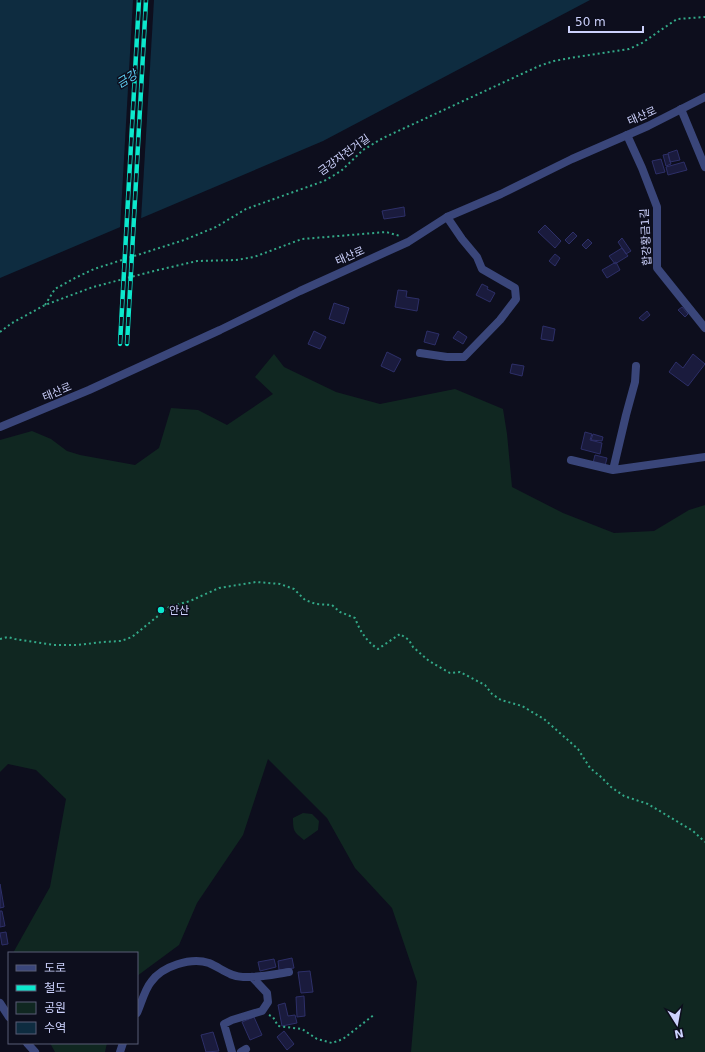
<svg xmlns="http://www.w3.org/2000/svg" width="705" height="1052" viewBox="0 0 705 1052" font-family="'DejaVu Sans','Noto Sans KR',sans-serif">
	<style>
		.green { fill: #102721 }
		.water { fill: #0e2c40 }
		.pier { fill: #0d0e1d }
		.building { fill: #1a1b3d; stroke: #2d2f68 }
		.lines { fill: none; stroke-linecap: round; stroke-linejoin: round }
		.path { stroke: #33a988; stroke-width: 2; stroke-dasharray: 2 3; stroke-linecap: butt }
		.minor { stroke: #3a467a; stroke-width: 8 }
		.tertiary { stroke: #3a467a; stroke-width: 8 }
		.rail-casing { stroke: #0ce8cd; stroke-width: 4.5 }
		.rail { stroke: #0d0e1d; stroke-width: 3; stroke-dasharray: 9; stroke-linecap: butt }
		.poi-dot { fill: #0ce8cd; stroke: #0d0e1d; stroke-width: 1.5 }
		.labels { text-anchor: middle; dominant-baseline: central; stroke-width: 3; stroke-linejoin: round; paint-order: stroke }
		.street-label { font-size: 11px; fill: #ccd1fc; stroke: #0d0e1d }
		.poi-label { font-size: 11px; fill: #ccd1fc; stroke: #0d0e1d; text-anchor: start }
		.water-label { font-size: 12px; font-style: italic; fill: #5fd2f7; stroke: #0d0e1d }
	</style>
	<rect width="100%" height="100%" fill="#0d0e1d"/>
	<path class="green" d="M 274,354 L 284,367 L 336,392 L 380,404 L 455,389 L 503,409 L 507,434 L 512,487 L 563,513 L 614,533 L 654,531 L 689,510 L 705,505 L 705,1052 L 411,1052 L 417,982 L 392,908 L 355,868 L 327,818 L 268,759 L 243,835 L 197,903 L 179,945 L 137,976 L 137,953 L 13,953 L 50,887 L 66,799 L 36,770 L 8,764 L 0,772 L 0,440 L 32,431 L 51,439 L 67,451 L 80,455 L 135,465 L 159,448 L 171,408 L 198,410 L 227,425 L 273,394 L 255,377 Z
		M 303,813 L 312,814 L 319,821 L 318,830 L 304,840 C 294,832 293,831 293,818 Z
		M 50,1043 L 107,1043 L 105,1052 L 55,1052 Z"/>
	<path class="water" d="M 0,0 L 590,0 L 323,141 L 0,278 Z"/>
	<path class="pier" d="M 133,0 L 154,0 L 141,220 L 120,229 Z"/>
	<path class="building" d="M 677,150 L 680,160 L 670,162 L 668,153 Z
		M 668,154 L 671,164 L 666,166 L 663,155 Z
		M 661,159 L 665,172 L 656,174 L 652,161 Z
		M 684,162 L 687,170 L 668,175 L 666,167 Z
		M 404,207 L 405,216 L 384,219 L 382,211 Z
		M 545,225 L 561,241 L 555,248 L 538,232 Z
		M 573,232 L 577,236 L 569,244 L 565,240 Z
		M 622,238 L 631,251 L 626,254 L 618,242 Z
		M 588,239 L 592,243 L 586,249 L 582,245 Z
		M 622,248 L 628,256 L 615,264 L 609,256 Z
		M 555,254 L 560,258 L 555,266 L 549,261 Z
		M 616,262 L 620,270 L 607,278 L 602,270 Z
		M 482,284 L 488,287 L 487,289 L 495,293 L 490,302 L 476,295 Z
		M 398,290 L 407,291 L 406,297 L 419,299 L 417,311 L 395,307 Z
		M 334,303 L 349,308 L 344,324 L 329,319 Z
		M 682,307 L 688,314 L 685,317 L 678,310 Z
		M 647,311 L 650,315 L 643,321 L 639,318 Z
		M 543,326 L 555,329 L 553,341 L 541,339 Z
		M 314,331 L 326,337 L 320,349 L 308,344 Z
		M 427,331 L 439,334 L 435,345 L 424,342 Z
		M 458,331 L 467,337 L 463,344 L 453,338 Z
		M 387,352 L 401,359 L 394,372 L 381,366 Z
		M 693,354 L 705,364 L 688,386 L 669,372 L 676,362 L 683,368 Z
		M 512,364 L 524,366 L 522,376 L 510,373 Z
		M 585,432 L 592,434 L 590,440 L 602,443 L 600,454 L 581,449 Z
		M 593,434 L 603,437 L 602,441 L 591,440 Z
		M 595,455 L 607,458 L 605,466 L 593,463 Z
		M 0,884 L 4,907 L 0,908 Z
		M 0,911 L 2,911 L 5,926 L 0,927 Z
		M 6,932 L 8,944 L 2,945 L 0,933 Z
		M 292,958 L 294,968 L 279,970 L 278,961 Z
		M 274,959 L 276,967 L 260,971 L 258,962 Z
		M 310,971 L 313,992 L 301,993 L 298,972 Z
		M 304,996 L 305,1016 L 297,1017 L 296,997 Z
		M 285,1003 L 288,1016 L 295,1015 L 297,1023 L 282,1026 L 278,1005 Z
		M 254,1017 L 262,1035 L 250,1040 L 242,1022 Z
		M 284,1031 L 294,1044 L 287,1050 L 277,1037 Z
		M 213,1032 L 219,1051 L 206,1052 L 201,1035 Z"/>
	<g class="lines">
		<path class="path" d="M 45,305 L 55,289 L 75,278 L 94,269 L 184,240 L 216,227 L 246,209 L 324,181 L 341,171 L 363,150 L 383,138 L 539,66 L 554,61 L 576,57 L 629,49 L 642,43 L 677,19 L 705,17
			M 0,332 L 12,323 L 45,305 L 93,287 L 154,271 L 197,261 L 236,260 L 254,257 L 302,239 L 386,232 L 400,236
			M 0,639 L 8,637 L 15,639 L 54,645 L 77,645 L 103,642 L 121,641 L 132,637 L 169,607 L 190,601 L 219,588 L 256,582 L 280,584 L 294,589 L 305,600 L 316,604 L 332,605 L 340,612 L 355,618 C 360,631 366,641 378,649 L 400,634 L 409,640 L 413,647 L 429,661 L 450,673 L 460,672 L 485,685 L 492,694 L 501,700 L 522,706 L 544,719 L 578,749 L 590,768 L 600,776 L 611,787 L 624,796 L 648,804 L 693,831 L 705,842
			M 269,1015 L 273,1017 L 278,1026 L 302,1029 L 317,1039 L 332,1043 L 343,1039 L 375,1014"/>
		<path class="minor" d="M 681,109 L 705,167
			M 627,135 L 642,168 L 657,207 L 657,268 L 705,328
			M 420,353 L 447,357 L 464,357 L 500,320 L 516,299 L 515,288 L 482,269 L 477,257 L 462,239 L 447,217
			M 636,366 L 635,382 L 626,415 L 613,470 L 705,457
			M 571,460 L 613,470
			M 137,1013 C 141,1004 145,989 151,982 C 162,966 191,957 209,963 C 221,968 230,977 243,977 C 258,978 275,974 289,972
			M 120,1052 L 123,1043
			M 232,1052 L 224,1024 L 232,1020 L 262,1011 L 268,1002 L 267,993 L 252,977
			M 241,1052 L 246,1049"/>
		<path class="tertiary" d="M 0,427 L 89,390 L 220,330 L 300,291 L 408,242 L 447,217 L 501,194 L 572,159 L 648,126 L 705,97
			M 0,1003 L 9,1017
			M 27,1043 L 35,1052"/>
		<defs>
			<path id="rail" d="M 120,344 L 139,0
				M 127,344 L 146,0"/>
		</defs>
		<use href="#rail" class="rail-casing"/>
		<use href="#rail" class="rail"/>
	</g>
	<circle class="poi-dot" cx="161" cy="610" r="4"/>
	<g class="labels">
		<g class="street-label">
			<text transform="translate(642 116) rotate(-24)">태산로</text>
			<text transform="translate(344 155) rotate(-36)">금강자전거길</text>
			<text transform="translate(646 237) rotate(-93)">합강황금1길</text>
			<text transform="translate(350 256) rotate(-24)">태산로</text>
			<text transform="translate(57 392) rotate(-23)">태산로</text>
		</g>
		<g class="poi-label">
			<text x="169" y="610">안산</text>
		</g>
		<g class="water-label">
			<text transform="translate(127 79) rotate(-32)">금강</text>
		</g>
	</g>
	<rect x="8" y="952" width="130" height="92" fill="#0d0e1d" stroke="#595c76"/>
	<rect x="16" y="965" width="20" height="6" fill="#3a467a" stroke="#595c76"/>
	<text x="44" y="972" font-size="12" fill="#ccd1fc">도로</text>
	<rect x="16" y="985" width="20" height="6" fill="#0ce8cd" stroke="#595c76"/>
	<text x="44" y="992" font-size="12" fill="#ccd1fc">철도</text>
	<rect x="16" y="1002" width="20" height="12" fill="#102721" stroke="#595c76"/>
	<text x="44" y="1012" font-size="12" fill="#ccd1fc">공원</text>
	<rect x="16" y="1022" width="20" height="12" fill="#0e2c40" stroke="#595c76"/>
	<text x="44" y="1032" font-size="12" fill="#ccd1fc">수역</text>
	<g transform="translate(677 1024) rotate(169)" stroke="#0d0e1d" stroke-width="3" paint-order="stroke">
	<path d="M0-3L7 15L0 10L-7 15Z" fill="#ccd1fc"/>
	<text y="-6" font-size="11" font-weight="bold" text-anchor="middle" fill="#ccd1fc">N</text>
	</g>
	<path d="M569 26v6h74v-6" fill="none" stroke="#ccd1fc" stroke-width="2"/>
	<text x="575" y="26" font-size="12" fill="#ccd1fc" stroke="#0d0e1d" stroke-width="3" paint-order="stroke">50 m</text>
</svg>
